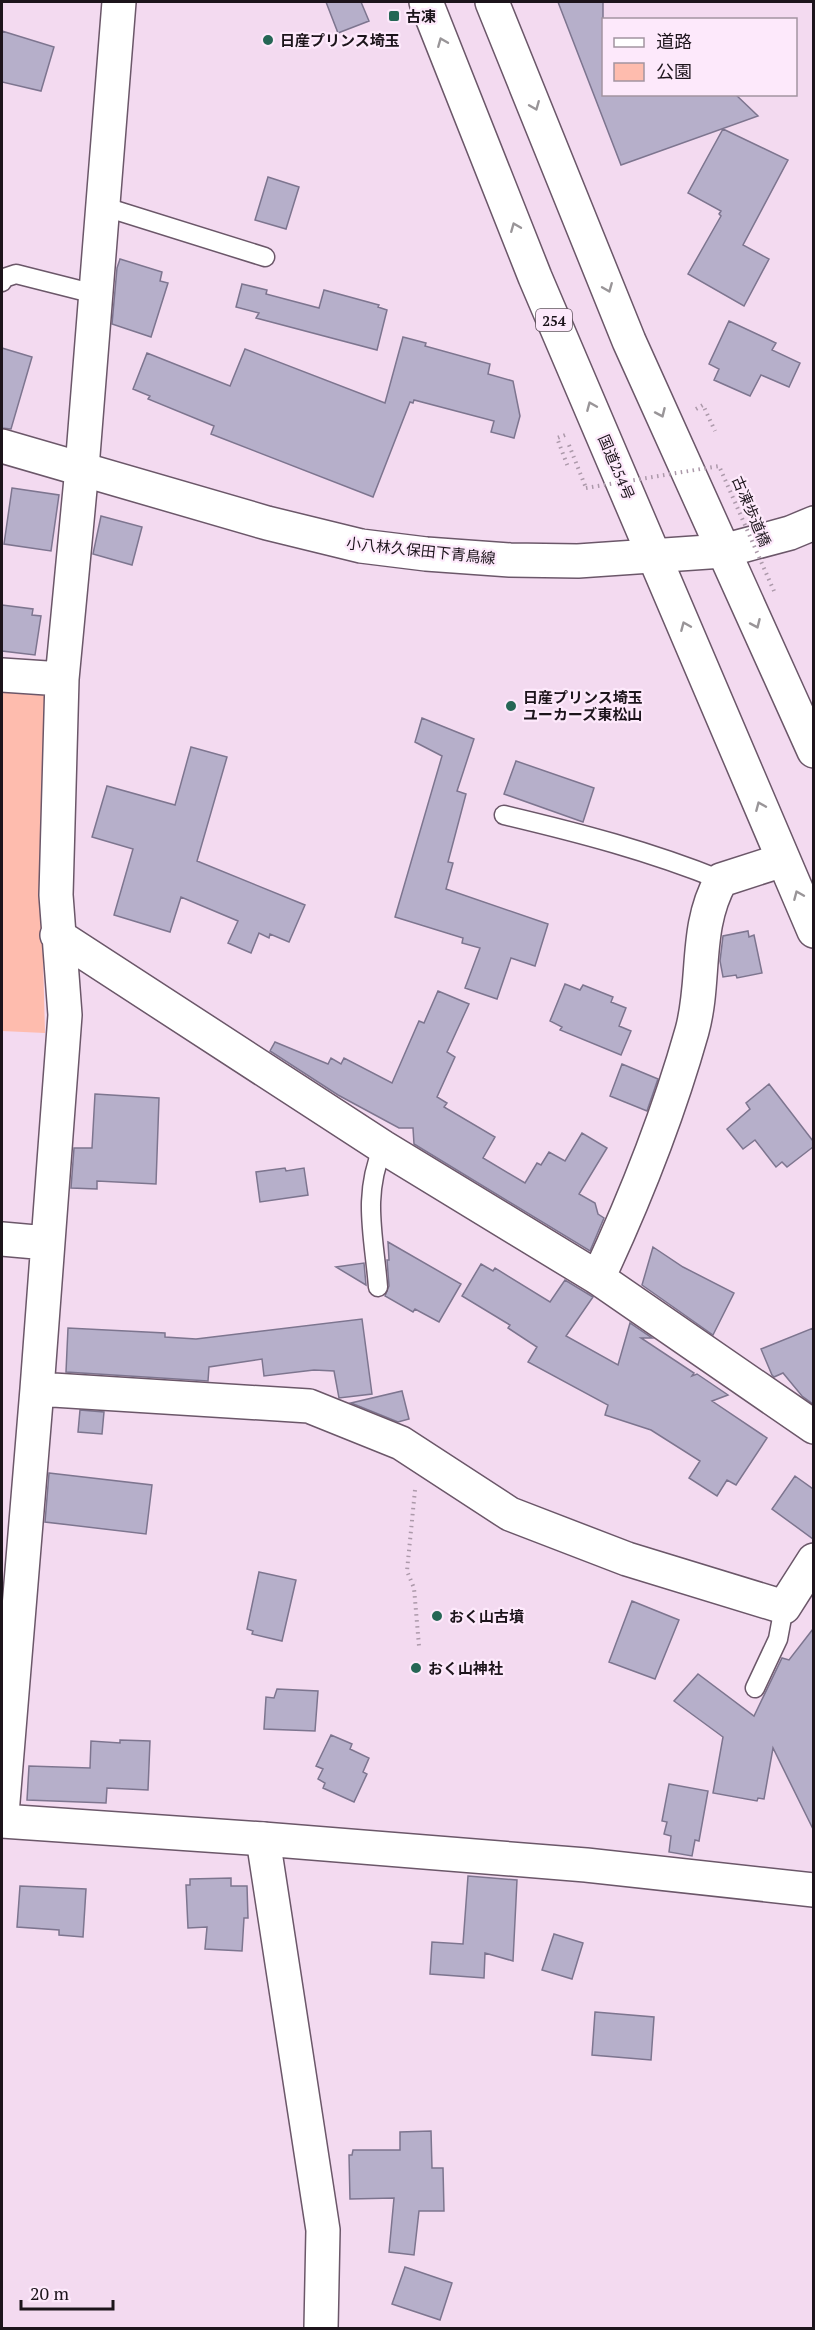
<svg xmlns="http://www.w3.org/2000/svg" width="815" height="2330" viewBox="0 0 815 2330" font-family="'PT Serif','Noto Sans JP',serif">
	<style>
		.green { fill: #febcae }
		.building { fill: #b6afca; stroke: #7d758f; stroke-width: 1.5 }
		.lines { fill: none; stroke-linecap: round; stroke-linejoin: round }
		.lane-casing { stroke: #6b5769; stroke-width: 21 }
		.street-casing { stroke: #6b5769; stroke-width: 36 }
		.secondary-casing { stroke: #6b5769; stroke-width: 36 }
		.highway-casing { stroke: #6b5769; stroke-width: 36 }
		.path { stroke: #ac99aa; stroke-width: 4; stroke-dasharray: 1.5 4.5; stroke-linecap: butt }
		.lane { stroke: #fff; stroke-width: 18 }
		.street { stroke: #fff; stroke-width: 33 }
		.secondary { stroke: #fff; stroke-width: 33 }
		.highway { stroke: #fff; stroke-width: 33 }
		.path-bridge { stroke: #ac99aa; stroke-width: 4; stroke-dasharray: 1.5 4.5; stroke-linecap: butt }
		.oneway { stroke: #999598 }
		.poi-dot { fill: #256655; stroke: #fde9fb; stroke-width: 2 }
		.labels { text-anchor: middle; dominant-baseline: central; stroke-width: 4.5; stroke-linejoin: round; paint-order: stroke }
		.shield { fill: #fde9fb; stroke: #60545e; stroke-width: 1.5 }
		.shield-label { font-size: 14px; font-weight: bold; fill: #1c141b }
		.poi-label { font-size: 15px; font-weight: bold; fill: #1c141b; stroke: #fde9fb; text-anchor: start }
		.street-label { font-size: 15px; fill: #1c141b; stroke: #fde9fb }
	</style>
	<rect width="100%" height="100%" fill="#f3daf0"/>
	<path class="green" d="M 2,681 L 52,691 L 41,882 L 45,1033 L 2,1031 Z"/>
	<path class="building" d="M 326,2 L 361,2 L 369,21 L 338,33 Z
		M 558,2 L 603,2 L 603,94 L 735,94 L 758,116 L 621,165 Z
		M 2,31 L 54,47 L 41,91 L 2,82 Z
		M 723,129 L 788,160 L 743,245 L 769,259 L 744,306 L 688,274 L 721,216 L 719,214 L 721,211 L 688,193 Z
		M 268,177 L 299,187 L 286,229 L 255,220 Z
		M 120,259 L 162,272 L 160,281 L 168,283 L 151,337 L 112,324 L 117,268 Z
		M 242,284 L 267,290 L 266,294 L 319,308 L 324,290 L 379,305 L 378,307 L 387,310 L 377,350 L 256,318 L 259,313 L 236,307 Z
		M 729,321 L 776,343 L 772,350 L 800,363 L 789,387 L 761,375 L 750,396 L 714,380 L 719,369 L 709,364 Z
		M 403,337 L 426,343 L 425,346 L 490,364 L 488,374 L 513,381 L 520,416 L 514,438 L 491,432 L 494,421 L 414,400 L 413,403 L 410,402 L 373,497 L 211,434 L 214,426 L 148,399 L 150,396 L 133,389 L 147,353 L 230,386 L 245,349 L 385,403 Z
		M 2,348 L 32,357 L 11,429 L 2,428 Z
		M 12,488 L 59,495 L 51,551 L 4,544 Z
		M 101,516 L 142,527 L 132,565 L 93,554 Z
		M 2,605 L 33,609 L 32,615 L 41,616 L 35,655 L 2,651 Z
		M 422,718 L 474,739 L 457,791 L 466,794 L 448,862 L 453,863 L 446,889 L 548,924 L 535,966 L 511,958 L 497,999 L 465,988 L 480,948 L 462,943 L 463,938 L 395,917 L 442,756 L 415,742 Z
		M 191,747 L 227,757 L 197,861 L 305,905 L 289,942 L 270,934 L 269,938 L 259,933 L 251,953 L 228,943 L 238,921 L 181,897 L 170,932 L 114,915 L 133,849 L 92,837 L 107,786 L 175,805 Z
		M 516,761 L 594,788 L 583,822 L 504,794 Z
		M 748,931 L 749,937 L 754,935 L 762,973 L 737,978 L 736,975 L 723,977 L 720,961 L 723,936 Z
		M 565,984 L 580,990 L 583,985 L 613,997 L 611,1002 L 626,1008 L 619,1026 L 631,1031 L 621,1055 L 560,1030 L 562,1027 L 550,1021 Z
		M 438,991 L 469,1004 L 447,1052 L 455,1057 L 437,1097 L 447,1103 L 444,1107 L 495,1137 L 483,1158 L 525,1183 L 537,1163 L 541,1165 L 549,1152 L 565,1161 L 582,1133 L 607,1148 L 579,1194 L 595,1203 L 598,1214 L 604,1218 L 590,1251 L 414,1144 L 413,1128 L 399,1128 L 338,1095 L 270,1051 L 275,1042 L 328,1064 L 331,1058 L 341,1064 L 344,1058 L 392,1083 L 419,1021 L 424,1023 Z
		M 622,1064 L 658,1079 L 647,1111 L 610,1096 Z
		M 769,1084 L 813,1141 L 813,1147 L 787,1167 L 782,1162 L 776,1167 L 755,1140 L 743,1149 L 727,1129 L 750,1109 L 746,1103 Z
		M 95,1094 L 159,1098 L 156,1184 L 97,1181 L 97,1189 L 71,1188 L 74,1148 L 92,1148 Z
		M 285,1168 L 286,1171 L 304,1168 L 308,1195 L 260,1202 L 256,1172 Z
		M 388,1242 L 461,1284 L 439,1322 L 415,1309 L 413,1312 L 385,1296 L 389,1286 L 387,1260 L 389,1260 Z
		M 653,1247 L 683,1267 L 734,1293 L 713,1335 L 642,1285 Z
		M 364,1263 L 366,1285 L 336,1267 Z
		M 481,1264 L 493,1271 L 495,1268 L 550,1302 L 565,1280 L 593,1297 L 566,1336 L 618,1365 L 630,1323 L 652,1338 L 641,1338 L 694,1373 L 692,1376 L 697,1374 L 728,1395 L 712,1401 L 767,1438 L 736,1485 L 727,1480 L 717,1496 L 689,1478 L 700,1461 L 651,1430 L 605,1415 L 608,1405 L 528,1362 L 537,1347 L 508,1328 L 510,1325 L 462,1296 Z
		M 362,1319 L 372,1394 L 339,1398 L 334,1371 L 314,1370 L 264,1376 L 262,1359 L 209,1367 L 208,1381 L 66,1372 L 68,1328 L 165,1333 L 165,1337 L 196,1339 Z
		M 813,1328 L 813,1404 L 802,1396 L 783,1373 L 774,1377 L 772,1375 L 761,1349 Z
		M 402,1391 L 409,1419 L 398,1422 L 351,1403 Z
		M 80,1410 L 104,1412 L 102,1434 L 78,1432 Z
		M 49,1473 L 152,1485 L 146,1534 L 45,1522 Z
		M 795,1476 L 813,1489 L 813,1539 L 772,1509 Z
		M 259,1572 L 296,1580 L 282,1641 L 252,1634 L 253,1631 L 247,1629 Z
		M 632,1601 L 679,1620 L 655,1679 L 609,1662 Z
		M 813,1629 L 813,1829 L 773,1748 L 764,1799 L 758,1798 L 757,1801 L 713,1793 L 723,1737 L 674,1701 L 698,1674 L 754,1716 L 782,1658 L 789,1660 Z
		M 277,1689 L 318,1691 L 315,1731 L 264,1729 L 266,1697 L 274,1698 Z
		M 331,1735 L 352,1744 L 350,1749 L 369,1758 L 363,1772 L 367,1774 L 354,1802 L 323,1788 L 325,1783 L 318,1779 L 323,1769 L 316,1766 Z
		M 120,1740 L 150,1741 L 148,1790 L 107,1788 L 106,1803 L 27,1800 L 29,1766 L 90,1768 L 91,1741 L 120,1743 Z
		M 669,1784 L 708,1791 L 699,1841 L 695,1840 L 692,1856 L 669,1852 L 671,1836 L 664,1834 L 667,1822 L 662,1821 Z
		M 468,1876 L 517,1880 L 513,1961 L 485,1953 L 484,1978 L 430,1974 L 432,1942 L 463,1944 Z
		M 231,1878 L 231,1886 L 247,1886 L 248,1918 L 244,1918 L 242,1951 L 205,1949 L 207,1927 L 188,1928 L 186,1885 L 190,1885 L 190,1879 Z
		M 20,1886 L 86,1889 L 83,1937 L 59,1935 L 59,1930 L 17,1927 Z
		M 554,1934 L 583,1943 L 572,1979 L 542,1970 Z
		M 595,2012 L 654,2017 L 651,2060 L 592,2055 Z
		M 431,2131 L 432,2168 L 443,2168 L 444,2211 L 419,2211 L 414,2255 L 389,2252 L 394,2198 L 350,2199 L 349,2155 L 352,2155 L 353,2150 L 400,2150 L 400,2132 Z
		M 405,2267 L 452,2283 L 440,2320 L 392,2304 Z"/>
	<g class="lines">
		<defs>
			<path id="lane" d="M 102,206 L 265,257
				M 2,282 L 4,278 L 16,274 L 95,294
				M 504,815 C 580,833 649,851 721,880
				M 378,1287 C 374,1235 362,1197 383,1147
				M 755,1688 L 778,1639 L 784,1607"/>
			<path id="street" d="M 2,675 L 62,679
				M 57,935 L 383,1147 L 598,1278 L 814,1427
				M 2,1239 L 47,1243
				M 598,1278 C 635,1199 668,1116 692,1031 C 706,980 694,928 721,880 L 783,860
				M 37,1389 L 309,1406 L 401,1443 L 510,1514 L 627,1559 L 784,1607 L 814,1560
				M 2,1814 L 37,1389 L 65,1015 L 56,895 L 62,679 L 82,468 L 119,2
				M 263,1839 L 323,2230 L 321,2328"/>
			<path id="secondary" d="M 2,446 L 267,523 L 361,546 L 426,554 L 510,560 L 578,561 L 723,551 L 790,533 L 814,523
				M 2,1821 L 263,1839 L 586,1865 L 814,1890"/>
			<path id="highway" d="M 426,2 L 535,277 L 814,931
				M 492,2 L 629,341 L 814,751"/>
		</defs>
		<use href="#lane" class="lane-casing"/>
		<use href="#street" class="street-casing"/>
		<use href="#secondary" class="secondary-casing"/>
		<use href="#highway" class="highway-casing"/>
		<path class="path" d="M 696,409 L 703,405 L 715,431
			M 565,435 L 557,438 L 568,467
			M 569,445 L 586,488
			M 415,1490 L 407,1571 L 414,1588 L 419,1646"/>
		<use href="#lane" class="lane"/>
		<use href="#street" class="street"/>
		<use href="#secondary" class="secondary"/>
		<use href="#highway" class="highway"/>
		<path class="path-bridge" d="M 586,488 L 719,466 L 774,591"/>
	</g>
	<defs><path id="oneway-chevron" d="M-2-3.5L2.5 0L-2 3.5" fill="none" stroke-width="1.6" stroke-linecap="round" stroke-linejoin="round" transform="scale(1.5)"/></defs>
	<g class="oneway">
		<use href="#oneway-chevron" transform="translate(442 42) rotate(-112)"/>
		<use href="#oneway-chevron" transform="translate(535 106) rotate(68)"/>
		<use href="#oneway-chevron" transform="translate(515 227) rotate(-112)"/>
		<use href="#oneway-chevron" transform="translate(608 288) rotate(68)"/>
		<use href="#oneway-chevron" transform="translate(591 406) rotate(-113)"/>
		<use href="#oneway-chevron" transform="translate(661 413) rotate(66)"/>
		<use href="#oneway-chevron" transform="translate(756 624) rotate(66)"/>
		<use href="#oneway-chevron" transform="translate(685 626) rotate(-113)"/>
		<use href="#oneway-chevron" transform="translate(760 806) rotate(-113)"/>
		<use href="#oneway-chevron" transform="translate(798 895) rotate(-113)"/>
	</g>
	<g class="poi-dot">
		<rect x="388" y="10" width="12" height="12" rx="3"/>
		<circle cx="268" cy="40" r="6"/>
		<circle cx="511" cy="706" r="6"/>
		<circle cx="437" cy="1616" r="6"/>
		<circle cx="416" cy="1668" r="6"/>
	</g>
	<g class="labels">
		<rect class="shield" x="536" y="309" width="36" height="22" rx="4.5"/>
		<g class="shield-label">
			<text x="554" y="320">254</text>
		</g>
		<g class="poi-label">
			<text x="406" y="16">古凍</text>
			<text x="280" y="40">日産プリンス埼玉</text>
			<text x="523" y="697">日産プリンス埼玉<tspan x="523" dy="17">ユーカーズ東松山</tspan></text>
			<text x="449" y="1616">おく山古墳</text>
			<text x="428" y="1668">おく山神社</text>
		</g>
		<g class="street-label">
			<text transform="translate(617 467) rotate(67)">国道254号</text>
			<text transform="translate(752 511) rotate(67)">古凍歩道橋</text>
			<text transform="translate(421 550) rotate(6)">小八林久保田下青鳥線</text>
		</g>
	</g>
	<rect width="815" height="2330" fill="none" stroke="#1c141b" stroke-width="6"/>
	<rect x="602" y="18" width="195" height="78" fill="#fde9fb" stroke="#a394a1" stroke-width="1.5"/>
	<rect x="614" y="38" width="30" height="9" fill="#ffffff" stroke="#a394a1" stroke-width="1.5"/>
	<text x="656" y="48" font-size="18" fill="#1c141b">道路</text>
	<rect x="614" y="63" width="30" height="18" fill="#febcae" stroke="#a394a1" stroke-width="1.5"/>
	<text x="656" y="78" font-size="18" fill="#1c141b">公園</text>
	<path d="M21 2300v9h92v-9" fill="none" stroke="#1c141b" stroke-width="3"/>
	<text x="30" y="2300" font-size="18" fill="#1c141b" stroke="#fde9fb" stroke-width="4.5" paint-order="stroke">20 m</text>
</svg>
